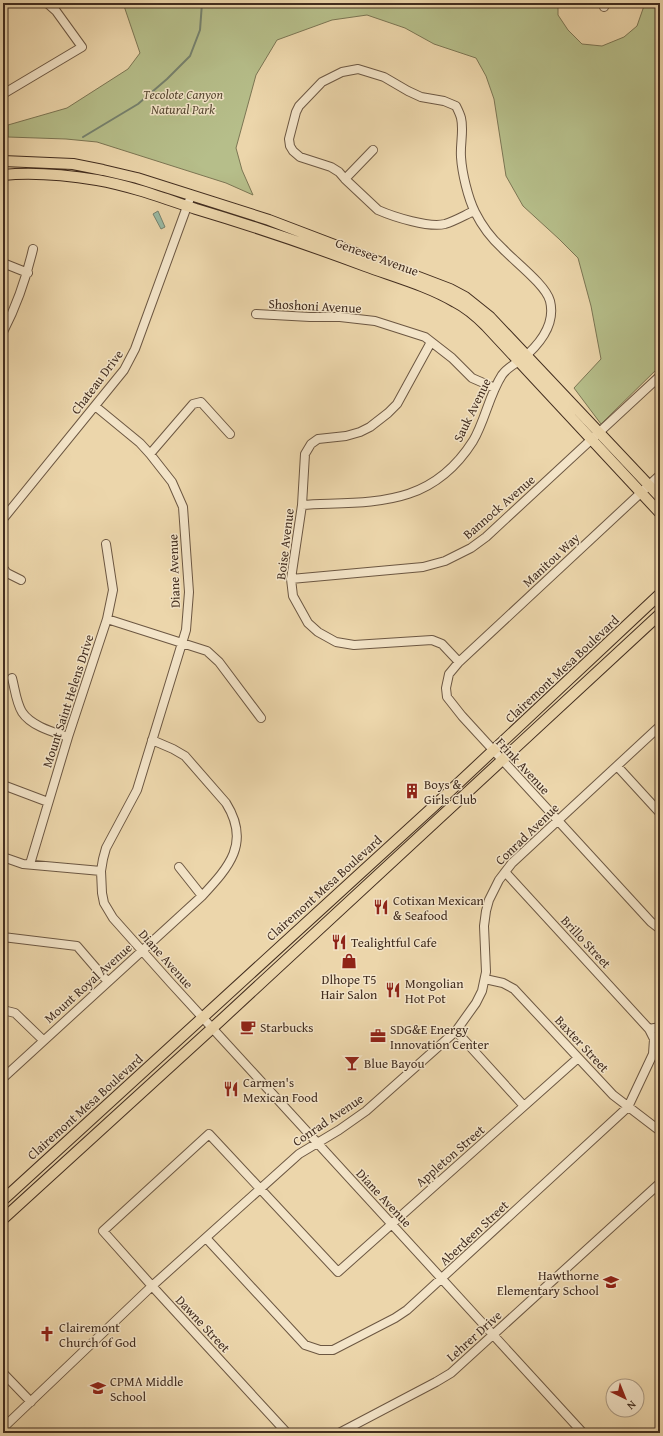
<svg xmlns="http://www.w3.org/2000/svg" width="663" height="1436" viewBox="0 0 663 1436" font-family="'Gentium Book Plus',serif">
	<style>
		.green { fill: #b6be8a; stroke: #7c7654 }
		.water { fill: #99baa4; stroke: #76826f }
		.lines { fill: none; stroke-linecap: round; stroke-linejoin: round }
		.stream { stroke: #76826f; stroke-width: 2 }
		.minor-casing { stroke: #6c5742; stroke-width: 10 }
		.major-casing { stroke: #422d1f; stroke-width: 12 }
		.minor { stroke: #f3e4c8; stroke-width: 8 }
		.major { stroke: #ecd6ab; stroke-width: 10 }
		.labels { text-anchor: middle; dominant-baseline: central; stroke-width: 3; stroke-linejoin: round; paint-order: stroke }
		.park-label { font-size: 13px; font-style: italic; fill: #594a34; stroke: #f3e4c8 }
		.street-label { font-size: 13px; fill: #422d1f; stroke: #f3e4c8 }
		.poi-label { font-size: 13px; fill: #422d1f; stroke: #f3e4c8; text-anchor: start }
	</style>
	<rect width="100%" height="100%" fill="#ecd6ab"/>
	<filter id="stains"><feTurbulence type="fractalNoise" baseFrequency=".005" numOctaves="4"/><feColorMatrix values="0 0 0 0 .2 0 0 0 0 .09 0 0 0 0 .02 0 0 0 .5 -.17"/></filter>
	<radialGradient id="worn" r=".72"><stop offset=".6" stop-color="#630" stop-opacity="0"/><stop offset="1" stop-color="#630" stop-opacity=".3"/></radialGradient>
	<path class="green" d="M 123,3 L 558,3 L 558,15 L 568,30 L 582,44 L 602,46 L 624,37 L 637,26 L 645,3 L 660,3 L 660,366 L 601,424 L 574,388 L 601,359 L 591,306 L 578,258 L 559,239 L 523,206 L 506,176 L 494,99 L 486,76 L 476,58 L 434,44 L 405,28 L 367,15 L 332,20 L 277,40 L 256,75 L 236,148 L 242,170 L 253,195 L 226,183 L 97,142 L 66,139 L 8,137 L 8,125 L 67,108 L 128,69 L 140,53 Z"/>
	<path class="water" d="M 158,211 L 165,227 L 161,229 L 153,214 Z"/>
	<g class="lines">
		<path class="stream" d="M 83,137 L 138,104 L 167,79 L 190,56 L 200,30 L 202,3"/>
		<defs>
			<path id="minor" d="M 604,3 L 604,7
				M 3,94 L 82,47 L 56,11 L 47,3
				M 345,179 L 373,150
				M 3,263 L 28,273
				M 256,314 L 310,317 L 340,317 L 375,321 L 425,337 L 452,358 L 472,378 L 495,388
				M 3,332 C 17,305 26,279 33,249
				M 431,342 L 397,404 L 388,413 L 370,427 L 360,432 L 346,436 L 318,439 L 311,444 L 305,454 L 302,505 L 291,579 L 293,596 L 308,623 L 318,632 L 336,642 L 354,645 L 432,640 L 442,644 L 459,662
				M 95,406 L 140,443 L 150,454 L 172,482 L 183,507 L 189,592 L 186,630 L 137,790 L 106,848 L 103,859 L 101,871 L 102,893 L 104,903 L 113,918 L 170,982 L 583,1433
				M 150,454 L 193,404 L 201,402 L 230,434
				M 660,475 L 459,662 L 449,674 L 446,688 L 447,697 L 462,716 L 651,922 L 660,929
				M 302,505 C 372,501 430,509 473,441 C 485,421 489,395 502,375 C 507,368 514,364 521,360 C 538,346 556,325 550,301 C 546,285 514,261 502,248 C 491,238 482,226 475,212 C 468,198 462,173 461,157 C 460,144 464,130 461,118 C 460,114 458,110 456,106 L 444,101 L 421,97 L 408,91 L 384,77 L 358,69 L 342,72 L 322,82 L 299,106 L 296,112 L 289,139 L 290,146 L 293,151 L 300,157 L 331,167 L 339,172 L 345,179 L 378,210 C 394,217 429,228 445,224 C 455,221 465,215 474,211
				M 3,519 L 124,370 L 135,349 L 189,201
				M 3,568 L 7,573 L 21,580
				M 291,579 L 423,567 L 445,561 L 471,548 L 486,537 L 660,376
				M 107,619 L 207,651 L 219,662 L 261,718
				M 12,678 C 15,689 16,702 22,712 C 31,726 53,732 68,737
				M 617,766 L 660,813
				M 3,785 L 48,802
				M 3,857 L 23,864 L 101,871
				M 30,864 L 68,737 L 107,619 L 113,590 L 106,544
				M 179,867 L 202,896
				M 3,937 L 77,946 L 108,982
				M 485,979 L 503,983 L 514,989 L 613,1095 L 660,1131
				M 3,1010 L 15,1013 L 43,1040
				M 649,1029 L 660,1027
				M 456,1031 L 524,1106
				M 3,1078 L 202,896 C 229,867 251,843 226,803 L 185,756 L 173,749 L 152,740
				M 206,1238 L 305,1345 L 320,1350 L 333,1350 L 395,1318 L 407,1310 L 628,1107 L 653,1054 L 654,1039 L 649,1029 L 505,872
				M 3,1373 L 31,1402
				M 3,1428 L 152,1286 L 299,1154 L 339,1130 L 366,1111 L 456,1031 L 476,1003 L 482,991 L 486,972 L 484,926 L 486,911 L 489,900 L 499,880 L 512,863 L 660,726
				M 287,1433 L 152,1286 L 103,1231 L 209,1134 L 338,1272 L 578,1058
				M 339,1433 L 436,1382 L 451,1373 L 660,1183"/>
			<path id="major" d="M 3,161 L 73,164 L 103,170 L 137,178 L 269,220 L 450,289 L 465,297 L 490,317 L 660,497
				M 3,175 C 34,172 66,175 97,180 C 131,186 163,198 196,209 C 253,226 309,245 365,266 C 395,277 428,286 455,302 C 467,308 477,317 486,326 L 660,513
				M 3,1200 L 434,806 L 660,594
				M 3,1219 L 219,1022 L 660,614"/>
		</defs>
		<use href="#minor" class="minor-casing"/>
		<use href="#major" class="major-casing"/>
		<use href="#minor" class="minor"/>
		<use href="#major" class="major"/>
	</g>
	<defs>
		<symbol id="building-bare" viewBox="-9 -9 18 18"><path d="M-4-6H4V6H1V3H-1V6H-4ZM-2.5-4.3h1.7v1.8h-1.7ZM.8-4.3h1.7v1.8H.8ZM-2.5-1h1.7V.8h-1.7ZM.8-1h1.7V.8H.8Z" fill="#8f2418" stroke="#f3e4c8" stroke-width="2.5" paint-order="stroke"/></symbol>
		<symbol id="restaurant-bare" viewBox="-9 -9 18 18"><path d="M-5-6h1v4h1v-4h1v4h1v-4h1v5L-1.5 .5V6h-2V.5L-5-1ZM5-6V6H3V1.5H1.5Q1.5-4 5-6Z" fill="#8f2418" stroke="#f3e4c8" stroke-width="2.5" paint-order="stroke"/></symbol>
		<symbol id="shop-bare" viewBox="-9 -9 18 18"><path d="M-5-2.5h2.3a2.7 3.5 0 0 1 5.4 0H5L5.5 6h-11ZM-1.5-2.5h3a1.5 2.3 0 0 0-3 0Z" fill="#8f2418" stroke="#f3e4c8" stroke-width="2.5" paint-order="stroke"/></symbol>
		<symbol id="cafe-bare" viewBox="-9 -9 18 18"><path d="M-5.5-4.5H6V0H3Q3 3.5 0 3.5H-2.5Q-5.5 3.5-5.5 0ZM3-3.2v2h1.7v-2ZM-6 4.5H4V6H-6Z" fill="#8f2418" stroke="#f3e4c8" stroke-width="2.5" paint-order="stroke"/></symbol>
		<symbol id="office-bare" viewBox="-9 -9 18 18"><path d="M-6-3h4V-5.5h4V-3h4V5H-6ZM-1-4.5V-3h2v-1.5ZM-6 0V1H6V0Z" fill="#8f2418" stroke="#f3e4c8" stroke-width="2.5" paint-order="stroke"/></symbol>
		<symbol id="bar-bare" viewBox="-9 -9 18 18"><path d="M-6-5H6L.8 .8V4.5H3.5V6h-7V4.5H-.8V.8Z" fill="#8f2418" stroke="#f3e4c8" stroke-width="2.5" paint-order="stroke"/></symbol>
		<symbol id="school-bare" viewBox="-9 -9 18 18"><path d="M0-5L7-2L0 1L-7-2ZM-4 1L0 2.5L4 1V4Q0 6-4 4Z" fill="#8f2418" stroke="#f3e4c8" stroke-width="2.5" paint-order="stroke"/></symbol>
		<symbol id="church-bare" viewBox="-9 -9 18 18"><path d="M-1.2-6h2.4v3.5h3.3v2.4h-3.3V6h-2.4V-.1h-3.3v-2.4h3.3Z" fill="#8f2418" stroke="#f3e4c8" stroke-width="2.5" paint-order="stroke"/></symbol>
	</defs>
	<g fill-rule="evenodd">
		<use href="#building-bare" x="401" y="780" width="22" height="22"/>
		<use href="#restaurant-bare" x="370" y="896" width="22" height="22"/>
		<use href="#restaurant-bare" x="328" y="931" width="22" height="22"/>
		<use href="#shop-bare" x="338" y="950" width="22" height="22"/>
		<use href="#restaurant-bare" x="382" y="979" width="22" height="22"/>
		<use href="#cafe-bare" x="237" y="1016" width="22" height="22"/>
		<use href="#office-bare" x="367" y="1025" width="22" height="22"/>
		<use href="#bar-bare" x="341" y="1052" width="22" height="22"/>
		<use href="#restaurant-bare" x="220" y="1078" width="22" height="22"/>
		<use href="#school-bare" x="600" y="1271" width="22" height="22"/>
		<use href="#church-bare" x="36" y="1323" width="22" height="22"/>
		<use href="#school-bare" x="87" y="1377" width="22" height="22"/>
	</g>
	<g class="labels">
		<g class="park-label">
			<text x="183" y="94">Tecolote Canyon<tspan x="183" dy="15">Natural Park</tspan></text>
		</g>
		<g class="street-label">
			<text transform="translate(377 257) rotate(20)">Genesee Avenue</text>
			<text transform="translate(315 306) rotate(3)">Shoshoni Avenue</text>
			<text transform="translate(97 382) rotate(-53)">Chateau Drive</text>
			<text transform="translate(472 410) rotate(-64)">Sauk Avenue</text>
			<text transform="translate(499 507) rotate(-41)">Bannock Avenue</text>
			<text transform="translate(285 544) rotate(-83)">Boise Avenue</text>
			<text transform="translate(551 560) rotate(-43)">Manitou Way</text>
			<text transform="translate(174 571) rotate(-92)">Diane Avenue</text>
			<text transform="translate(562 669) rotate(-43)">Clairemont Mesa Boulevard</text>
			<text transform="translate(68 701) rotate(-72)">Mount Saint Helens Drive</text>
			<text transform="translate(523 766) rotate(47)">Frink Avenue</text>
			<text transform="translate(527 834) rotate(-44)">Conrad Avenue</text>
			<text transform="translate(324 888) rotate(-42)">Clairemont Mesa Boulevard</text>
			<text transform="translate(586 942) rotate(47)">Brillo Street</text>
			<text transform="translate(166 959) rotate(48)">Diane Avenue</text>
			<text transform="translate(88 983) rotate(-42)">Mount Royal Avenue</text>
			<text transform="translate(582 1044) rotate(47)">Baxter Street</text>
			<text transform="translate(85 1107) rotate(-42)">Clairemont Mesa Boulevard</text>
			<text transform="translate(328 1120) rotate(-34)">Conrad Avenue</text>
			<text transform="translate(450 1156) rotate(-41)">Appleton Street</text>
			<text transform="translate(384 1198) rotate(47)">Diane Avenue</text>
			<text transform="translate(474 1233) rotate(-43)">Aberdeen Street</text>
			<text transform="translate(203 1324) rotate(47)">Dawne Street</text>
			<text transform="translate(474 1336) rotate(-42)">Lehrer Drive</text>
		</g>
		<g class="poi-label">
			<text x="424" y="784">Boys &amp;<tspan x="424" dy="15">Girls Club</tspan></text>
			<text x="393" y="900">Cotixan Mexican<tspan x="393" dy="15">&amp; Seafood</tspan></text>
			<text x="351" y="942">Tealightful Cafe</text>
			<text x="349" y="979" text-anchor="middle">Dlhope T5<tspan x="349" dy="15">Hair Salon</tspan></text>
			<text x="405" y="983">Mongolian<tspan x="405" dy="15">Hot Pot</tspan></text>
			<text x="260" y="1027">Starbucks</text>
			<text x="390" y="1029">SDG&amp;E Energy<tspan x="390" dy="15">Innovation Center</tspan></text>
			<text x="364" y="1063">Blue Bayou</text>
			<text x="243" y="1082">Carmen's<tspan x="243" dy="15">Mexican Food</tspan></text>
			<text x="599" y="1275" text-anchor="end">Hawthorne<tspan x="599" dy="15">Elementary School</tspan></text>
			<text x="59" y="1327">Clairemont<tspan x="59" dy="15">Church of God</tspan></text>
			<text x="110" y="1381">CPMA Middle<tspan x="110" dy="15">School</tspan></text>
		</g>
	</g>
	<rect width="663" height="1436" fill="none" stroke="#ecd6ab" stroke-width="16"/>
	<rect x="4" y="4" width="655" height="1428" fill="none" stroke="#422d1f" stroke-width="2"/>
	<rect x="8" y="8" width="647" height="1420" fill="none" stroke="#422d1f"/>
	<g transform="translate(625 1398) rotate(137)"><circle r="19" fill="#f3e4c8" stroke="#ac9b84"/>
	<path d="M0-3L7 15L0 10L-7 15Z" fill="#8f2418"/>
	<text y="-6" font-size="11" font-weight="bold" text-anchor="middle" fill="#422d1f">N</text>
	</g>
	<rect width="100%" height="100%" filter="url(#stains)"/>
	<rect width="100%" height="100%" fill="url(#worn)"/>
</svg>
